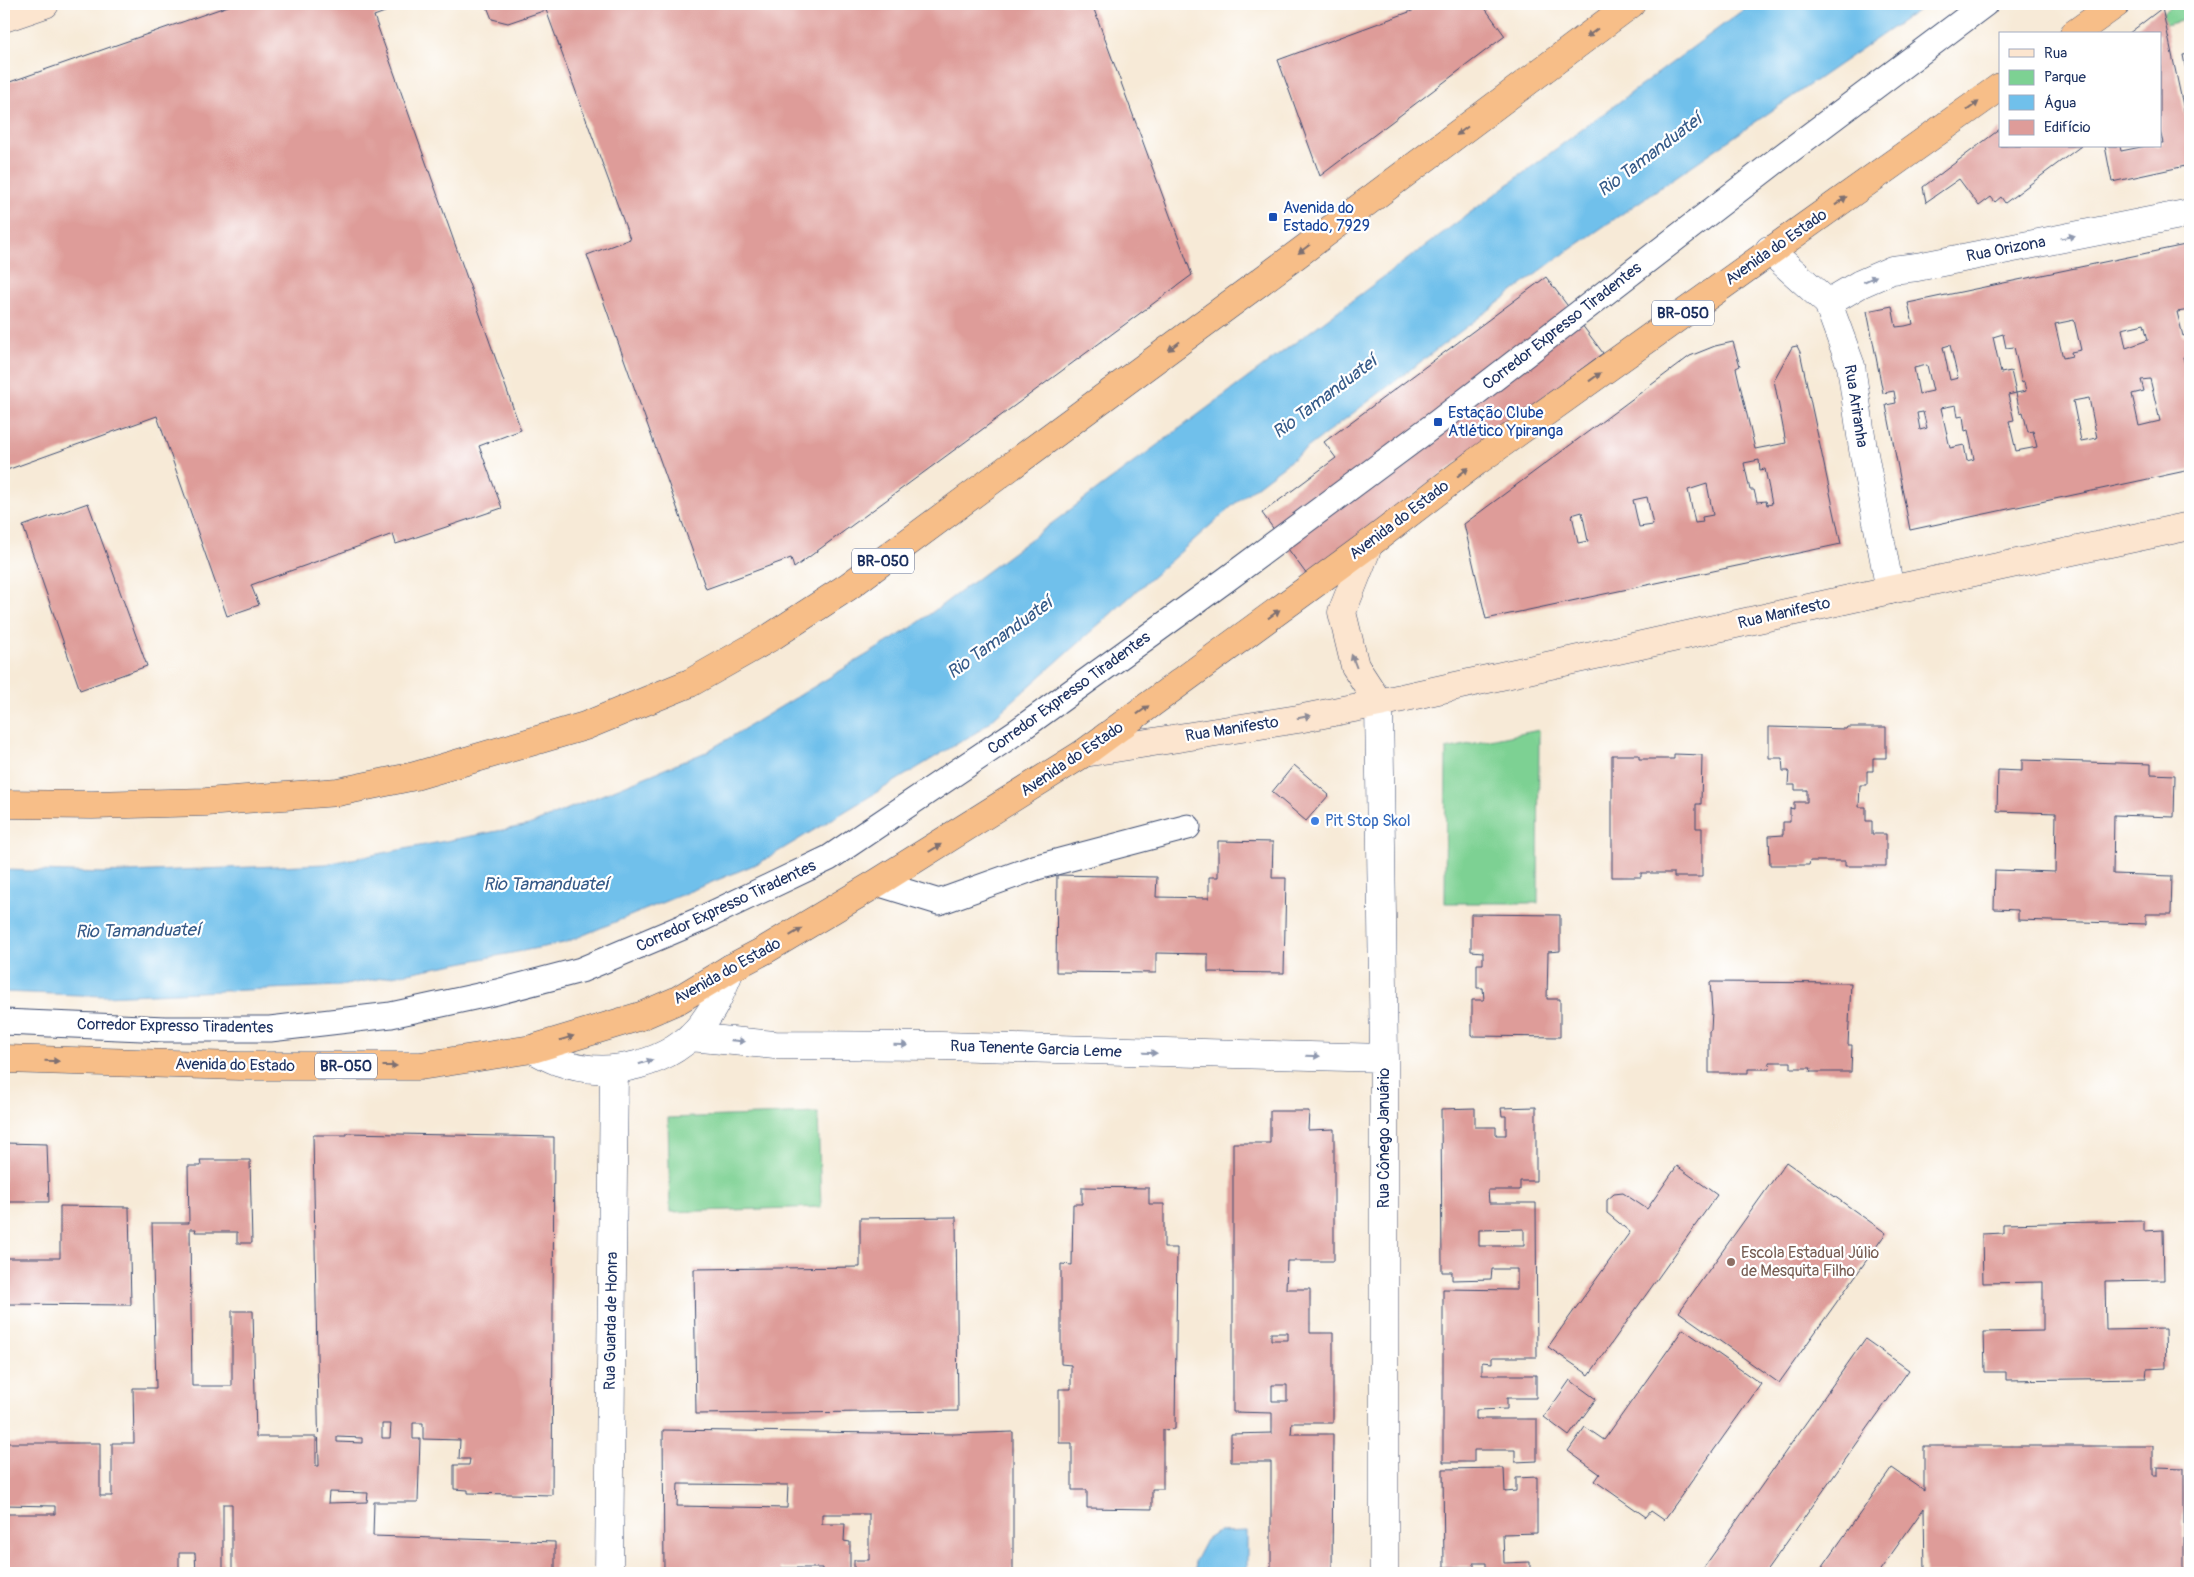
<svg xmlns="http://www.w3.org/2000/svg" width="2194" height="1577" viewBox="0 0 2194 1577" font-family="Pangolin,sans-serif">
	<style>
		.green { fill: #7dd193; stroke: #4c8078 }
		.water { fill: #70c0eb; stroke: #4678a4 }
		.building { fill: #de9c99; fill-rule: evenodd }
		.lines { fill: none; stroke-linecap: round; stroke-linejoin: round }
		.service-casing { stroke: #3c4b70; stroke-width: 27 }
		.minor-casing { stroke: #3c4b70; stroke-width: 29 }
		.secondary-casing { stroke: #3c4b70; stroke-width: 29 }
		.trunk-casing { stroke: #3c4b70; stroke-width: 29 }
		.service { stroke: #fff; stroke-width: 25 }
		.minor { stroke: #fff; stroke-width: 28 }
		.secondary { stroke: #fce5cf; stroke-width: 28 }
		.trunk { stroke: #f7be88; stroke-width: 28 }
		.oneway { fill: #7e6f71 }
		.oneway2 { fill: #8d97ae }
		.oneway3 { fill: #8c8a96 }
		.transit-dot { fill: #1a4fb4; stroke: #fff; stroke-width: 2 }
		.shop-dot { fill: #3f7fe0; stroke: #fff; stroke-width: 2 }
		.education-dot { fill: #8d6e63; stroke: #fff; stroke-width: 2 }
		.labels { text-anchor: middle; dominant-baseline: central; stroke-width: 4.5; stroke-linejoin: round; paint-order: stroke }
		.shield { fill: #fff; stroke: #5f6d8e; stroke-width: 1 }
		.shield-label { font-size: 15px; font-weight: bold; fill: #1b2f5e }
		.transit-label { font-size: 16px; fill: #164399; stroke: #fff; text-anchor: start }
		.street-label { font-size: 16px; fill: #1b2f5e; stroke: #fff }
		.shop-label { font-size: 16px; fill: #366cbe; stroke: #fff; text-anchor: start }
		.education-label { font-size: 16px; fill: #785e54; stroke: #fff; text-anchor: start }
		.water-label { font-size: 18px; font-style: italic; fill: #355a88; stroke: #fff }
	</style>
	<rect width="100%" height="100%" fill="#fff"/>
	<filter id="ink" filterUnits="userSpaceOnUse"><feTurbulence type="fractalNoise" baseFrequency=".02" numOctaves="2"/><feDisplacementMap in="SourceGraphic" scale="10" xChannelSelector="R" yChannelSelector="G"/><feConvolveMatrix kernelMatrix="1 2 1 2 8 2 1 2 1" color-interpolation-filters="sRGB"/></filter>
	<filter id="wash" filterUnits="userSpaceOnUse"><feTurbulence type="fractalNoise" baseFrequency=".0096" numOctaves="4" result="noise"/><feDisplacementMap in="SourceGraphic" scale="20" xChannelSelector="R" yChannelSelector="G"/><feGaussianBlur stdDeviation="1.12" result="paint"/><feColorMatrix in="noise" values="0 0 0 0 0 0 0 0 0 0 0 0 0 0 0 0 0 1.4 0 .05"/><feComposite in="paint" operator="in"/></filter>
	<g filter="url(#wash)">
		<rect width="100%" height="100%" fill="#f7ead7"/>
		<path class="green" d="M 2175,4 L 2190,4 L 2190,19 L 2165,25 L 2163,12 Z
			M 1539,730 L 1538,903 L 1445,903 L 1446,749 Z
			M 818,1113 L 821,1207 L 670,1212 L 668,1118 Z"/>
		<path class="water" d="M 1751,4 L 1927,4 L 1552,262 L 1240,499 L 980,730 L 761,862 L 564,943 L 340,986 L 104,996 L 4,992 L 4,870 L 104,873 L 326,864 L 529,825 L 706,752 L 911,628 Z
			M 1247,1531 L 1247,1573 L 1197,1573 L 1195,1561 L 1206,1540 L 1218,1532 Z"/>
		<g id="blocks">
			<path class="building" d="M 234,4 L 406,4 L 374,16 L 521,430 L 479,446 L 502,508 L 396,544 L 393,534 L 251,585 L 259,605 L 227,616 L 157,416 L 4,471 L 4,84 Z
				M 486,4 L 1092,4 L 1192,275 L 794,568 L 791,558 L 706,589 L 587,255 L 630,239 L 546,10 L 508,23 L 492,19 Z
				M 1431,4 L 1482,4 L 1505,36 L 1320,176 L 1278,60 Z
				M 2162,8 L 2190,138 L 2190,165 L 2112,182 L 2105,146 L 2120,146 L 2121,151 L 2146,146 L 2160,146 L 2160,143 L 2163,143 L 2160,131 L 2160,34 L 2128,34 Z
				M 2190,54 L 2190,86 L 2189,86 L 2183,55 Z
				M 2000,129 L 2000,146 L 2081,146 L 2005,203 L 2001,197 L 1995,202 L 1991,197 L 1979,206 L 1959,179 L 1926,202 L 1923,187 Z
				M 2190,244 L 2190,310 L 2177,312 L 2183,336 L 2189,334 L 2190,343 L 2190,355 L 2183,357 L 2190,384 L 2190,470 L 1910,530 L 1886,405 L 1896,403 L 1894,391 L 1883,393 L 1867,311 L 1892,306 L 1896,327 L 1905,326 L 1913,324 L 1908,303 ZM 2074,320 L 2081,350 L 2071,352 L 2072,356 L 2063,358 L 2055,324 ZM 2144,324 L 2148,340 L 2126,348 L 2122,329 ZM 2003,334 L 2006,348 L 2014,347 L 2022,383 L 2024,382 L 2026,391 L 2016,393 L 2020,413 L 2023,412 L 2028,432 L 2033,431 L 2037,447 L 2016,451 L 2009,421 L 2014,420 L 2008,395 L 2016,393 L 2011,371 L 2001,373 L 1993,337 ZM 1950,345 L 1958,378 L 1950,380 L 1943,347 ZM 1927,365 L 1933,391 L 1919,394 L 1914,368 ZM 2150,379 L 2160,421 L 2139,426 L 2132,394 L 2144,391 L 2141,380 ZM 2089,398 L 2097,438 L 2081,441 L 2073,401 ZM 1956,405 L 1958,417 L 1963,416 L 1965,431 L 1968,430 L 1974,459 L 1967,461 L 1964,445 L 1950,448 L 1941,408 ZM 1923,412 L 1927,428 L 1920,430 L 1917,413 Z
				M 1546,277 L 1603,353 L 1307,575 L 1262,513 L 1336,458 L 1324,442 Z
				M 1733,342 L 1740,366 L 1736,368 L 1755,449 L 1786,443 L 1774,380 L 1792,347 L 1797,346 L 1800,352 L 1841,544 L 1486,619 L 1464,524 L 1690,356 L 1715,346 ZM 1759,460 L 1760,470 L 1765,469 L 1772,504 L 1767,505 L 1766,501 L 1757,502 L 1754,490 L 1750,490 L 1744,463 ZM 1707,484 L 1713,515 L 1702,517 L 1703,522 L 1695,523 L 1688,490 ZM 1647,497 L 1653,525 L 1639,527 L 1633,500 ZM 1582,512 L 1588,541 L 1578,543 L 1572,515 Z
				M 88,503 L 147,666 L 80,690 L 23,526 Z
				M 1769,727 L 1846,729 L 1847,727 L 1886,727 L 1886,758 L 1873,758 L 1873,771 L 1867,771 L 1867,785 L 1860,785 L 1859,807 L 1866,807 L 1866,821 L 1872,821 L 1872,834 L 1886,834 L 1886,866 L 1845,866 L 1845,861 L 1810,861 L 1809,865 L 1770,865 L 1769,836 L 1783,835 L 1783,822 L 1790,822 L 1790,808 L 1794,809 L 1794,802 L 1807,802 L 1807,790 L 1795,790 L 1795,785 L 1788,785 L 1789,771 L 1783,771 L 1782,758 L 1769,758 Z
				M 1674,754 L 1702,755 L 1701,804 L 1696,804 L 1696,828 L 1702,828 L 1702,877 L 1674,877 L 1674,873 L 1641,873 L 1641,877 L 1612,877 L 1612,755 L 1639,755 L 1639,759 L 1674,759 Z
				M 2022,760 L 2151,764 L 2151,774 L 2175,775 L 2174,817 L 2114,815 L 2113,874 L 2172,876 L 2171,914 L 2146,914 L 2146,924 L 2018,920 L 2018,910 L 1994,909 L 1995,870 L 2055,872 L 2056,813 L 1997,811 L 1998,770 L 2022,771 Z
				M 1294,765 L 1329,795 L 1306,821 L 1272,792 Z
				M 1218,841 L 1273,842 L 1272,878 L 1286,878 L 1284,973 L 1208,972 L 1208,954 L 1156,953 L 1156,973 L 1056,972 L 1057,875 L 1157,877 L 1156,897 L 1209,898 L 1209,877 L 1218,877 Z
				M 1471,914 L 1560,915 L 1560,951 L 1548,952 L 1547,999 L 1560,999 L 1560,1037 L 1472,1036 L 1472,1000 L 1484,1000 L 1483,988 L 1477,988 L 1477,964 L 1483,964 L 1483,952 L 1471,951 Z
				M 1710,982 L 1851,983 L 1848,1045 L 1852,1045 L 1851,1072 L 1810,1072 L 1811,1068 L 1791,1068 L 1791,1062 L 1769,1062 L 1770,1069 L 1748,1069 L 1748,1073 L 1709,1073 L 1709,1031 L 1711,1030 L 1712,1011 Z
				M 1536,1107 L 1536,1181 L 1520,1181 L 1520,1190 L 1488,1190 L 1489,1203 L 1536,1203 L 1537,1357 L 1492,1357 L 1492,1363 L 1482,1362 L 1482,1375 L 1536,1375 L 1536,1398 L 1507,1398 L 1507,1409 L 1476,1410 L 1476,1419 L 1537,1419 L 1537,1461 L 1515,1462 L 1515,1450 L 1474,1450 L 1474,1462 L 1443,1462 L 1443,1289 L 1517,1290 L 1517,1269 L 1492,1269 L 1491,1279 L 1452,1280 L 1452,1272 L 1442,1272 L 1441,1109 L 1475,1108 L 1475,1127 L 1496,1127 L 1496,1135 L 1506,1135 L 1506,1116 L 1502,1116 L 1501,1108 ZM 1524,1229 L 1524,1246 L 1479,1246 L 1479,1230 Z
				M 1270,1111 L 1309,1111 L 1308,1130 L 1334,1129 L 1334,1261 L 1287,1261 L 1286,1289 L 1310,1289 L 1310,1333 L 1333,1333 L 1333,1423 L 1292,1423 L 1291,1434 L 1333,1434 L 1332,1573 L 1271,1573 L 1271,1462 L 1231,1462 L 1231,1434 L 1272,1433 L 1272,1413 L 1233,1412 L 1233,1143 L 1270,1143 ZM 1271,1333 L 1288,1333 L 1288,1340 L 1271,1340 ZM 1272,1385 L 1287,1385 L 1287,1401 L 1272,1401 Z
				M 347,1133 L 554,1137 L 552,1495 L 468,1493 L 468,1490 L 454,1489 L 454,1465 L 469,1465 L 470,1459 L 459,1459 L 460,1440 L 423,1439 L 423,1423 L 413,1423 L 413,1439 L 420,1439 L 418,1502 L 374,1502 L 373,1536 L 555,1542 L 555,1573 L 232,1573 L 232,1504 L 223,1504 L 223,1573 L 196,1573 L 195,1553 L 179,1553 L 179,1573 L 4,1573 L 4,1514 L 55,1514 L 55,1506 L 4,1505 L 4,1443 L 100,1443 L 100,1496 L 112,1496 L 112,1443 L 134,1443 L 133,1388 L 156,1388 L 152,1223 L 189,1223 L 188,1166 L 201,1166 L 200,1160 L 250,1160 L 252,1243 L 237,1243 L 237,1232 L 195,1232 L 196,1229 L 190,1229 L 192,1386 L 232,1386 L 232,1311 L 253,1311 L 256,1437 L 316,1437 L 316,1466 L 319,1466 L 313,1135 L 347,1135 ZM 382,1424 L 391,1424 L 390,1438 L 382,1438 ZM 337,1437 L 362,1438 L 362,1443 L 337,1442 ZM 329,1492 L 368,1493 L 367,1502 L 328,1503 Z
				M 4,1143 L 47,1144 L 49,1202 L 4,1202 Z
				M 1786,1162 L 1886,1233 L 1779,1383 L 1679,1312 Z
				M 1677,1166 L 1717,1195 L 1589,1375 L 1548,1347 L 1630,1232 L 1607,1213 L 1607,1200 L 1614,1194 L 1623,1193 L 1647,1209 Z
				M 1082,1187 L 1149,1188 L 1149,1204 L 1164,1204 L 1164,1248 L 1177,1248 L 1175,1429 L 1163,1430 L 1163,1489 L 1152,1489 L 1152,1509 L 1087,1508 L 1087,1490 L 1072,1490 L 1072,1443 L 1059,1443 L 1059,1389 L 1071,1389 L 1071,1365 L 1061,1364 L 1061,1264 L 1072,1265 L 1073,1204 L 1082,1204 Z
				M 60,1206 L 129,1207 L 131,1305 L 4,1304 L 4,1258 L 60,1258 Z
				M 956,1217 L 958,1411 L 696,1414 L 694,1269 L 860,1267 L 860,1218 Z
				M 2144,1221 L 2144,1231 L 2163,1230 L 2164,1280 L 2105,1281 L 2106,1330 L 2165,1329 L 2166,1368 L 2147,1369 L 2146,1378 L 2006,1380 L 2006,1372 L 1985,1372 L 1984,1332 L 2043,1331 L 2043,1282 L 1983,1283 L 1982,1234 L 2003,1233 L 2003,1224 Z
				M 1683,1329 L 1761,1384 L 1664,1520 L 1651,1511 L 1646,1517 L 1595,1481 L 1600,1474 L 1568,1451 L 1585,1427 L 1604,1440 Z
				M 1865,1339 L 1909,1370 L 1765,1573 L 1700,1573 Z
				M 1570,1380 L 1596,1399 L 1569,1436 L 1544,1417 Z
				M 663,1430 L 954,1434 L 1013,1432 L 1013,1573 L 854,1573 L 854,1560 L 869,1560 L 869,1514 L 822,1514 L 822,1524 L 845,1524 L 844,1541 L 850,1542 L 850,1573 L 822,1573 L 822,1568 L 781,1568 L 781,1573 L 664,1573 ZM 678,1484 L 788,1485 L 787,1508 L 677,1506 Z
				M 1924,1446 L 2153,1446 L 2153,1475 L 2157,1475 L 2157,1467 L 2184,1468 L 2184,1573 L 1925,1573 L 1924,1508 L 1878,1573 L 1818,1573 L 1892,1468 L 1924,1490 Z
				M 1504,1468 L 1505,1492 L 1516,1491 L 1516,1478 L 1537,1477 L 1537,1533 L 1503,1534 L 1504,1563 L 1530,1562 L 1530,1573 L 1486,1573 L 1486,1563 L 1474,1563 L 1474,1567 L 1444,1567 L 1443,1469 Z"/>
		</g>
	</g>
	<g filter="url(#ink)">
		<use href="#blocks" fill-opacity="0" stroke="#3c4b70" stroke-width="1"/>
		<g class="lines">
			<defs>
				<path id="service" d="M 877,883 L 939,902 L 1037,867 L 1188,827
					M 4,1022 L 165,1029 L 270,1029 L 391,1015 L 497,992 L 581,970 L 697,921 L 829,858 L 1019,730 L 1227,579 L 1438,422 L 1772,164 L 1985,4"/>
				<path id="minor" d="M 1769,250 L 1828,303 L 1851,366 L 1863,449 L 1890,590
					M 1828,303 L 1860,284 L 1892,270 L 1917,267 L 2190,213
					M 1379,703 L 1384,1058 L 1384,1573
					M 690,1037 L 775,1045 L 942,1046 L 1384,1058
					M 532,1049 C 541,1053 550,1059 560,1062 C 608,1080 672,1064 703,1023 C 716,1006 723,987 731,968
					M 609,1573 L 614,1069"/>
				<path id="secondary" d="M 4,18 L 45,4
					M 1369,544 L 1342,612 L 1355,666 L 1379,703
					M 1084,753 L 1298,719 L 1379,703 L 1890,590 L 2190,526"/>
				<path id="trunk" d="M 2074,34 L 2116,4
					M 4,804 L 92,805 L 206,802 L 338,792 L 415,776 L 585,726 L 690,683 L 771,637 L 849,586 L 1291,259 L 1631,4
					M 4,1059 L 239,1066 L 420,1066 L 532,1049 L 641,1016 L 678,1000 L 731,968 L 765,950 L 877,883 L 1084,753 L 1369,544 L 1476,462 L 2000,87"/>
			</defs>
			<use href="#service" class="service-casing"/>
			<use href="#minor" class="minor-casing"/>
			<use href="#secondary" class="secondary-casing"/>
			<use href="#trunk" class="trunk-casing"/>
			<use href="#service" class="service"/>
			<use href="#minor" class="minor"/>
			<use href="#secondary" class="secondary"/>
			<use href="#trunk" class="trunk"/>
		</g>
		<defs><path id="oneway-solid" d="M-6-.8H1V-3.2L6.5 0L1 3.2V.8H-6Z" transform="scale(1.25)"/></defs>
		<g class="oneway">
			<use href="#oneway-solid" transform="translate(1592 33) rotate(143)"/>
			<use href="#oneway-solid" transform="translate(1973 106) rotate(-36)"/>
			<use href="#oneway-solid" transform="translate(1462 131) rotate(143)"/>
			<use href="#oneway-solid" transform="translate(1841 201) rotate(-36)"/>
			<use href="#oneway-solid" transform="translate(1304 249) rotate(143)"/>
			<use href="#oneway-solid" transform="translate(1174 346) rotate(143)"/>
			<use href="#oneway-solid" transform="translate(1595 377) rotate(-36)"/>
			<use href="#oneway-solid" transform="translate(1463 472) rotate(-38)"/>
			<use href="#oneway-solid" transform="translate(1274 614) rotate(-36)"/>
			<use href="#oneway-solid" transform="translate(1143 710) rotate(-36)"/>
			<use href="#oneway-solid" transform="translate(935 848) rotate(-32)"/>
			<use href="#oneway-solid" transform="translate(796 932) rotate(-31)"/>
			<use href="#oneway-solid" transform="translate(567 1038) rotate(-17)"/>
			<use href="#oneway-solid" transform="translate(52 1061) rotate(2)"/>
			<use href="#oneway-solid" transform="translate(390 1066)"/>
		</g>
		<g class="oneway2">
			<use href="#oneway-solid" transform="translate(2068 237) rotate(-11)"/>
			<use href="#oneway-solid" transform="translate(1870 279) rotate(-25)"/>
			<use href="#oneway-solid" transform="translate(738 1041) rotate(5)"/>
			<use href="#oneway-solid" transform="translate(901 1045) rotate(1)"/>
			<use href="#oneway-solid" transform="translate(1150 1053) rotate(1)"/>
			<use href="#oneway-solid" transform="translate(1313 1056) rotate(2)"/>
			<use href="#oneway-solid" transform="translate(646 1062) rotate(-17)"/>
		</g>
		<g class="oneway3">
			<use href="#oneway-solid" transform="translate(1354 661) rotate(-111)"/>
			<use href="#oneway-solid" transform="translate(1304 717) rotate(-11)"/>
		</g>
	</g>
	<g class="transit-dot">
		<rect x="1268" y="212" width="10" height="10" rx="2.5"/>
		<rect x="1433" y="417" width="10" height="10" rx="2.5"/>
	</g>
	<circle class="shop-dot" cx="1315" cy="821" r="5"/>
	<circle class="education-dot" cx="1731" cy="1262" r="5"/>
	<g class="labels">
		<g class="shield">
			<rect x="1652" y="300.5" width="62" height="25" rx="4"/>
			<rect x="852" y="548.5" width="62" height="25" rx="4"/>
			<rect x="315" y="1053.5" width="62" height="25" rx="4"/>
		</g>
		<g class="shield-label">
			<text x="1683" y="313">BR-050</text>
			<text x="883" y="561">BR-050</text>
			<text x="346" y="1066">BR-050</text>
		</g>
		<g class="transit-label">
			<text x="1283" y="208">Avenida do<tspan x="1283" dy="18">Estado, 7929</tspan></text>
			<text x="1448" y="413">Estação Clube<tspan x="1448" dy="18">Atlético Ypiranga</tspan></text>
		</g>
		<g class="street-label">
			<text transform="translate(1776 247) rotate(-35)">Avenida do Estado</text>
			<text transform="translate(2006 249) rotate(-11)">Rua Orizona</text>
			<text transform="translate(1562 326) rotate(-38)">Corredor Expresso Tiradentes</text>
			<text transform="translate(1856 406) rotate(81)">Rua Ariranha</text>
			<text transform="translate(1399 520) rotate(-37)">Avenida do Estado</text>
			<text transform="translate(1784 613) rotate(-13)">Rua Manifesto</text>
			<text transform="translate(1069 693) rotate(-36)">Corredor Expresso Tiradentes</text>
			<text transform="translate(1232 729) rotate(-9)">Rua Manifesto</text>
			<text transform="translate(1072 759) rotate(-34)">Avenida do Estado</text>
			<text transform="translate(726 906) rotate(-25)">Corredor Expresso Tiradentes</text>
			<text transform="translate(727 971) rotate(-29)">Avenida do Estado</text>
			<text transform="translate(175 1026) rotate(1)">Corredor Expresso Tiradentes</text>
			<text transform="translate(1036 1049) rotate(2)">Rua Tenente Garcia Leme</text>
			<text transform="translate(235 1065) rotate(1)">Avenida do Estado</text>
			<text transform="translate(1384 1138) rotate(-90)">Rua Cônego Januário</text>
			<text transform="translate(611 1321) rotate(-89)">Rua Guarda de Honra</text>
		</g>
		<g class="shop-label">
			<text x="1325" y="821">Pit Stop Skol</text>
		</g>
		<g class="education-label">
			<text x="1741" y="1253">Escola Estadual Júlio<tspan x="1741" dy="18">de Mesquita Filho</tspan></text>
		</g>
		<g class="water-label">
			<text transform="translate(1650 155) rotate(-37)">Rio Tamanduateí</text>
			<text transform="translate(1325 397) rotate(-37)">Rio Tamanduateí</text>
			<text transform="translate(1000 638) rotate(-36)">Rio Tamanduateí</text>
			<text x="546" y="884">Rio Tamanduateí</text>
			<text transform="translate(138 931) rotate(-1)">Rio Tamanduateí</text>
		</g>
	</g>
	<rect width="2194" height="1577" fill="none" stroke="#fff" stroke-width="20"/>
	<rect x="1999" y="32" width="162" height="115" fill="#ffffff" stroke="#a4acbf"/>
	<rect x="2009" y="49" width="25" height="8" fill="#fce5cf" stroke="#a4acbf"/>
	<text x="2044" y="58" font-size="15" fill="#1b2f5e">Rua</text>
	<rect x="2009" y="70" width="25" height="15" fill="#7dd193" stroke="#a4acbf"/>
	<text x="2044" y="82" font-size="15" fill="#1b2f5e">Parque</text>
	<rect x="2009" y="95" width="25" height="15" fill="#70c0eb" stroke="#a4acbf"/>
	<text x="2044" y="108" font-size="15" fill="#1b2f5e">Água</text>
	<rect x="2009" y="120" width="25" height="15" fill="#de9c99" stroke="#a4acbf"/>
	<text x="2044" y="132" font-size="15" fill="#1b2f5e">Edifício</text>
</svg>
